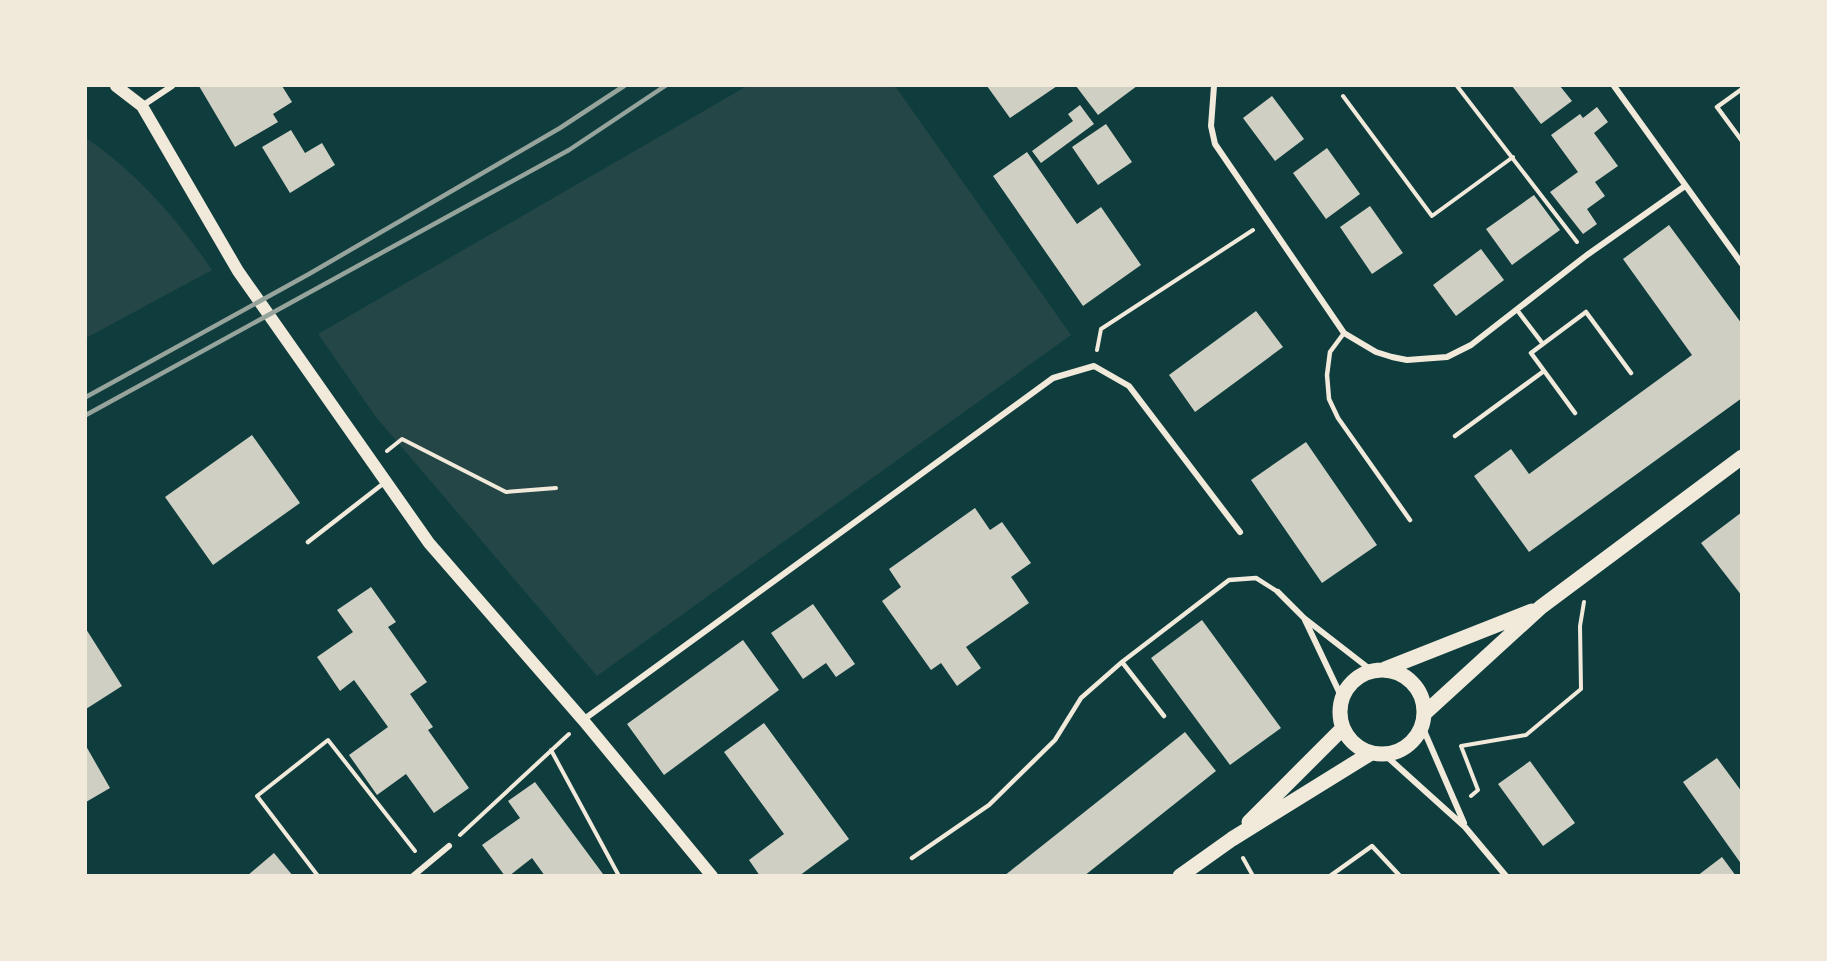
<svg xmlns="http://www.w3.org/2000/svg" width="1827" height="961" viewBox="0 0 1827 961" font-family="Poppins,sans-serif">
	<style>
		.green { fill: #244646 }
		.building { fill: #cfcfc3 }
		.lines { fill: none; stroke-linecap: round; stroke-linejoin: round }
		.path { stroke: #f1e9da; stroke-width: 4 }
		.service { stroke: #f1e9da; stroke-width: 4.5 }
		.minor { stroke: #f1e9da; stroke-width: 6 }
		.secondary { stroke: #f1e9da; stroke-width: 12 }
		.primary { stroke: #f1e9da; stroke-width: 15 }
		.rail { stroke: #97a49c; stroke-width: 4.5 }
	</style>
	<rect width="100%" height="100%" fill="#0f3d3e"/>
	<path class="green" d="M 747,86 L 895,86 L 1071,335 L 597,676 L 376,417 L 318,334 Z
		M 86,138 C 136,172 178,220 212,270 L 86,338 Z"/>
	<path class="building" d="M 199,86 L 282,86 L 292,102 L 273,114 L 278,122 L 235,147 Z
		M 987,86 L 1057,86 L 1010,118 Z
		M 1076,86 L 1137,86 L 1098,115 Z
		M 1512,86 L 1560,86 L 1572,101 L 1541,124 Z
		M 1272,96 L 1304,139 L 1275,161 L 1243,118 Z
		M 1080,105 L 1094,124 L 1041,163 L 1032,151 L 1073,121 L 1068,114 Z
		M 1597,107 L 1608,122 L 1594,133 L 1618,166 L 1595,182 L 1605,196 L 1587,209 L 1597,224 L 1583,234 L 1550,192 L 1578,172 L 1551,135 L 1580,114 L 1583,118 Z
		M 1106,124 L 1132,162 L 1098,185 L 1072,147 Z
		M 291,130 L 305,153 L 322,143 L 335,165 L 290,193 L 262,147 Z
		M 1327,148 L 1360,194 L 1326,219 L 1293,173 Z
		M 1027,152 L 1077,224 L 1101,207 L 1141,265 L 1083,306 L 993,176 Z
		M 1534,195 L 1560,230 L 1512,265 L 1486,229 Z
		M 1370,206 L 1403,253 L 1372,274 L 1340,227 Z
		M 1669,225 L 1742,324 L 1742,398 L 1529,552 L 1474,476 L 1511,449 L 1529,474 L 1692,355 L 1623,259 Z
		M 1481,249 L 1504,280 L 1456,316 L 1433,285 Z
		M 1256,311 L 1283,347 L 1195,412 L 1169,375 Z
		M 252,435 L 300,503 L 213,565 L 165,497 Z
		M 1306,442 L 1377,545 L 1322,583 L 1251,480 Z
		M 975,508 L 990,530 L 1002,522 L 1031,563 L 1011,577 L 1029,603 L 966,647 L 981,668 L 957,686 L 941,663 L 931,670 L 882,601 L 901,587 L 889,569 Z
		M 1742,512 L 1742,596 L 1701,543 Z
		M 371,587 L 396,622 L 388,627 L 427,682 L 410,694 L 433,727 L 428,730 L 469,788 L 434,813 L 406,774 L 377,795 L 349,755 L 388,727 L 354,680 L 340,691 L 317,657 L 353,632 L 337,610 Z
		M 813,604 L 855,664 L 836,677 L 826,663 L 803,679 L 771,633 Z
		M 1202,620 L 1281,728 L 1230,765 L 1151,658 Z
		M 86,629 L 122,686 L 86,709 Z
		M 743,640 L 779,690 L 664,775 L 627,724 Z
		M 764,723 L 849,839 L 799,876 L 760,876 L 749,860 L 784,834 L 724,752 Z
		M 1185,732 L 1216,771 L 1084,876 L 1004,876 Z
		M 86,746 L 110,788 L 86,802 Z
		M 1717,758 L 1742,792 L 1742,865 L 1683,782 Z
		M 1530,761 L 1575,823 L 1543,846 L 1498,784 Z
		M 535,782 L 603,874 L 545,876 L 532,858 L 509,876 L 505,876 L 482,845 L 520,818 L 508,801 Z
		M 274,853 L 293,876 L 247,876 Z
		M 1722,857 L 1736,876 L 1697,876 Z"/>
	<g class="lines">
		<path class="path" d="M 1457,86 L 1577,242
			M 1343,96 L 1432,216 L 1513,157
			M 1097,350 L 1101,329 L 1253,230
			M 387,451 L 402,439 L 506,492 L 556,488
			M 551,750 L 619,876
			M 1471,796 L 1478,790 L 1461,746 L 1526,735 L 1581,689 L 1580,626 L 1584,602
			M 460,835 L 569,734
			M 1243,858 L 1253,876
			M 318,876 L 257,796 L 328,740 L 415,851"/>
		<path class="service" d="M 1742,89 L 1717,107 L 1742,141
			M 1517,310 L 1543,344 L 1586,312 L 1631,373
			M 1344,333 L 1330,352 L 1327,375 L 1329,399 L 1338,418 L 1410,520
			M 1543,344 L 1531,353 L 1575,413
			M 1455,436 L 1544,371
			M 308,542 L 384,483
			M 1122,662 L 1164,716
			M 912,858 L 989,805 L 1055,740 L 1081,698 L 1122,662 L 1229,580 L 1256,578 L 1278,592
			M 1330,876 L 1372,846 L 1400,876"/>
		<path class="minor" d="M 1214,86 L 1211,126 L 1215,144 L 1344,333 L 1376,352 L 1392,357 L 1407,360 L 1447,357 L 1471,345 L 1587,255 L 1685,186
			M 1614,86 L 1742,264
			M 142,106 L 172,86
			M 1278,592 L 1304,618 L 1371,670
			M 1305,620 L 1342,698
			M 583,720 L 1053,378 L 1094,366 L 1129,386 L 1240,532
			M 1422,726 L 1464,823
			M 1384,754 L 1465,827 L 1506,876
			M 413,876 L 449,846"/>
		<path class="secondary" d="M 116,86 L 142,106 L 238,271 L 429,543 L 583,720 L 712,876"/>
		<path class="primary" d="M 1385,669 L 1532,611
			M1340 712a42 42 0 1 1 84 0a42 42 0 1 1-84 0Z
			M 1425,713 L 1541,607 L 1742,457
			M 1249,822 L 1343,728
			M 1180,876 L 1232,839 L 1371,753"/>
		<path class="rail" d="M 86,397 L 309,274 L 560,128 L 624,86
			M 86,415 L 569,150 L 665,86"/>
	</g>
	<rect width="1827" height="961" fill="none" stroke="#f1e9da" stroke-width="174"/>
</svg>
